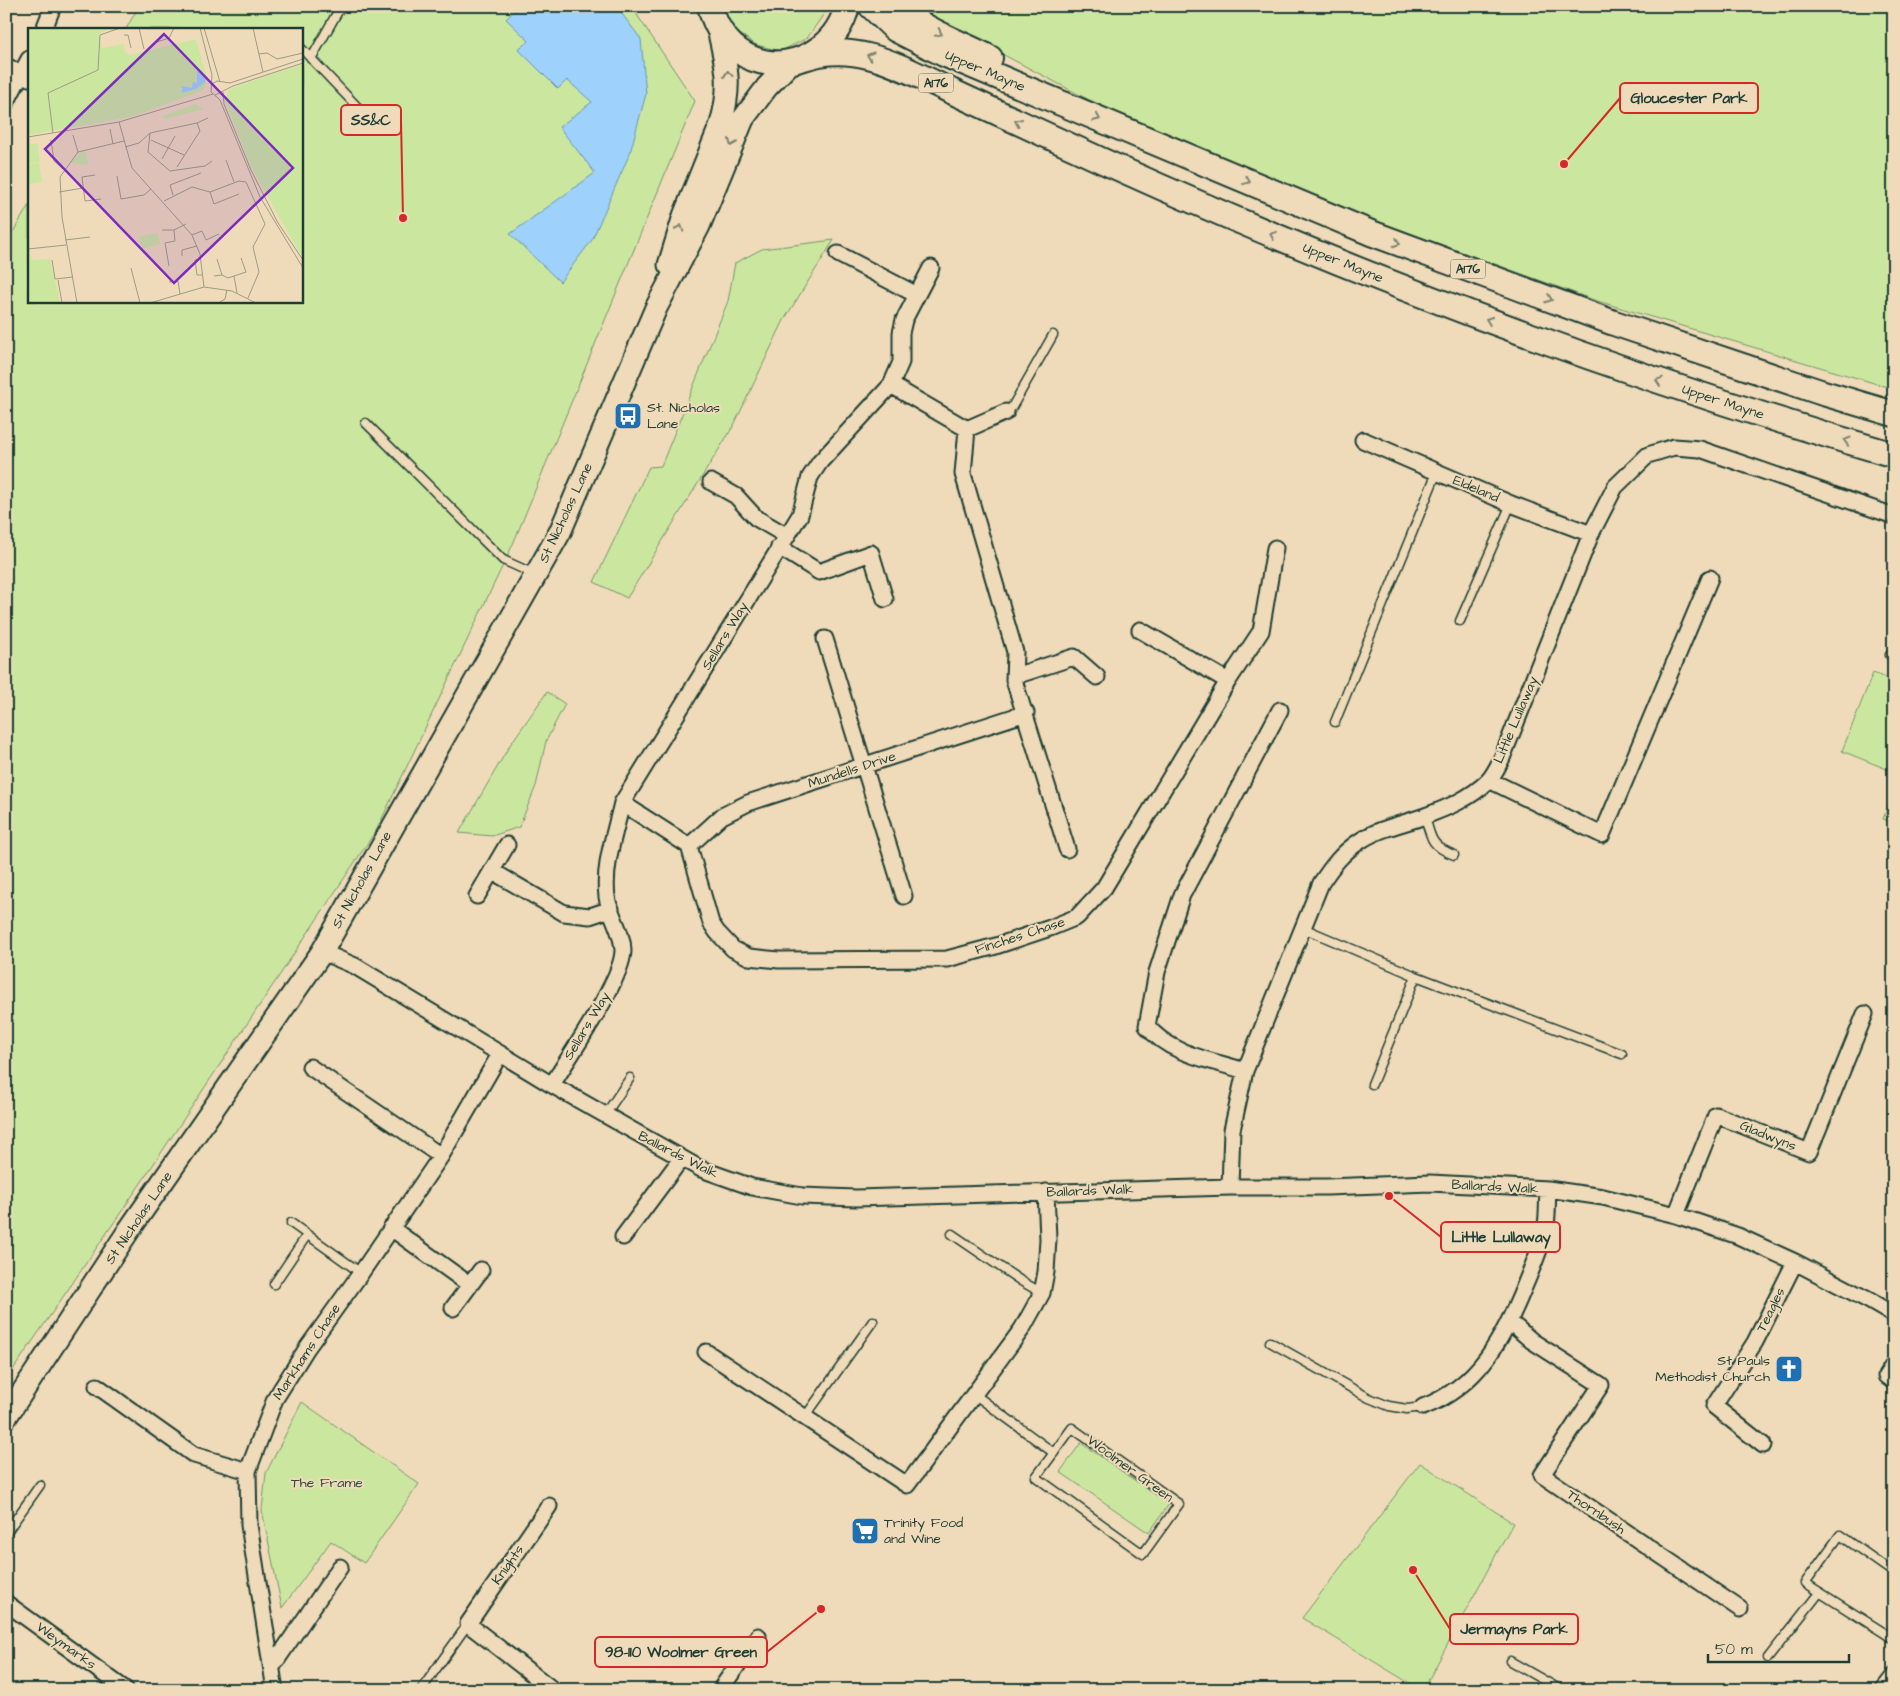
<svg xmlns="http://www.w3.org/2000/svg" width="1900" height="1696" viewBox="0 0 1900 1696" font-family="'Architects Daughter',sans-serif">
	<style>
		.green { fill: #cbe79f; stroke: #75926a }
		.water { fill: #9ed1fb; stroke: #6b96ab }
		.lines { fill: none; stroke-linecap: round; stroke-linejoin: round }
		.lane-casing { stroke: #1f3d34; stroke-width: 11 }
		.street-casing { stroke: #1f3d34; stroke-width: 19 }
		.secondary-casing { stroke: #1f3d34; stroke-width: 25 }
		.primary-casing { stroke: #1f3d34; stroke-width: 28 }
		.lane { stroke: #efdbb9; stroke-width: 8 }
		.street { stroke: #efdbb9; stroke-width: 15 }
		.secondary { stroke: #efdbb9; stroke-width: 21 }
		.primary { stroke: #efdbb9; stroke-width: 24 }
		.oneway { stroke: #7d8470 }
		.labels { text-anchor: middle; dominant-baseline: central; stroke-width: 4; stroke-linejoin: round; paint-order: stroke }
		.shield { fill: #efdbb9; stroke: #5d6c5c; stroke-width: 1 }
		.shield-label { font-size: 12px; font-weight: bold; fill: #1f3d34 }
		.street-label { font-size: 14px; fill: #1f3d34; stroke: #efdbb9 }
		.poi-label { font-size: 14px; fill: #1f3d34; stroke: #efdbb9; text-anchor: start }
		.park-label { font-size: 14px; fill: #304e3f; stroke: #efdbb9 }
		.inset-road { fill: none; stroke: #9c9c84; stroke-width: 1 }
		.view { fill: #7b2cbf; fill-opacity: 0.15; stroke: #7b2cbf; stroke-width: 2.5 }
		.inset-edge { fill: none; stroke: #1f3d34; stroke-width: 2.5 }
		.leader { fill: none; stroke: #d62828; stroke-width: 2 }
		.callout-dot { fill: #d62828; stroke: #efdbb9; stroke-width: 2 }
		.callout { fill: #efdbb9; stroke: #d62828; stroke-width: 2 }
		.callout-label { font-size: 15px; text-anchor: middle; font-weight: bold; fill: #1f3d34 }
	</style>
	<rect width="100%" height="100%" fill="#efdbb9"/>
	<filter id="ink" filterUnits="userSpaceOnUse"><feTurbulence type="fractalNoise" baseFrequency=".02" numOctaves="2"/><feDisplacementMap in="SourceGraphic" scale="10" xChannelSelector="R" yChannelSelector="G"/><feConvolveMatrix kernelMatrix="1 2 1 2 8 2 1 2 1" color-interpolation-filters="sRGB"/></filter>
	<g filter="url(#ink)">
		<path class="green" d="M 139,6 L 631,6 L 695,101 L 513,544 L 377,829 L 141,1183 L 6,1380 L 6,244 L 29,205 L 29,301 L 301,301 L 301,29 L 126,29 Z
			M 720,6 L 827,6 L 826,11 L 807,38 L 781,51 L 756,45 L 730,27 Z
			M 911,6 L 1894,6 L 1894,389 L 1594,300 L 1335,206 L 1133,123 Z
			M 834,240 L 784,320 L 734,425 L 627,598 L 594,582 L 649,467 L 661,466 L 728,301 L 735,263 L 762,249 Z
			M 1873,673 L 1894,681 L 1894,772 L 1842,751 Z
			M 547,692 L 565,704 L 546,741 L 536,786 L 519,827 L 492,836 L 459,833 L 510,745 Z
			M 1894,792 L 1894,823 L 1883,819 Z
			M 302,1402 L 419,1484 L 364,1563 L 331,1541 L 282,1608 L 262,1510 L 266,1473 Z
			M 1081,1443 L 1169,1504 L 1149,1533 L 1060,1472 Z
			M 1420,1463 L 1513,1523 L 1423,1690 L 1421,1690 L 1302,1618 Z"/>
		<path class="water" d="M 519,6 L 616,6 L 641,39 L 646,94 L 630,153 L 592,240 L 560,282 L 510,234 L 595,173 L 559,127 L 592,102 L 567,80 L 558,89 L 518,49 L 529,41 L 506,19 Z"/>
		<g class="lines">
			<defs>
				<path id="lane" d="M 301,48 L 368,118
					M 311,59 L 341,6
					M 1006,412 L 1012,407 L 1053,335
					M 366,423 L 503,560 L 534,574
					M 1460,621 L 1511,504
					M 1890,655 L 1894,657
					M 1335,722 L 1437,472
					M 1425,816 C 1431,839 1431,846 1454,855
					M 1303,928 L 1416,976 L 1622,1054
					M 1372,1084 L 1416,976
					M 605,1115 L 630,1078
					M 291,1223 L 361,1273
					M 952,1234 L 1021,1281 L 1042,1293
					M 274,1284 L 307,1235
					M 1270,1342 L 1369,1398 L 1389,1406 L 1407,1409 L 1423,1407
					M 974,1394 L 1054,1453
					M 805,1417 L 873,1321
					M 1072,1428 L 1179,1504 L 1143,1554 L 1036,1477 Z
					M 6,1533 L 40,1485
					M 1894,1573 L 1840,1535 L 1805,1583 L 1894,1639
					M 1768,1658 L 1819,1593
					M 1510,1661 L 1561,1690
					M 421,1690 L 468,1624"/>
				<path id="street" d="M 44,29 L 53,6
					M 6,66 L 29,78
					M 6,103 L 29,59
					M 838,254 L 917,295
					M 931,268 L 904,320 L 901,333 L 901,362 L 891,385 L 967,429
					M 967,429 L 963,474 L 1015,652 L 1014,680 L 1067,849
					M 967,429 L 1006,412
					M 1363,440 L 1511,504 L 1591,534
					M 711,482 L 736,496 L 756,518 L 787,536
					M 779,547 L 819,572 L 871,553 L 885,599
					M 1140,630 L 1228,681
					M 825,639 L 904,896
					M 1015,676 L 1074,657 L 1097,677
					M 1489,780 L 1602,835 L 1710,578
					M 622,803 L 689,846 L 711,923 L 717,932 L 733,949 L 749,957 L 779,960 L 947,959 L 996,946 L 1050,928 L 1077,917 L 1104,888 L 1228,681 L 1261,631 L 1275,548
					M 689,846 L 722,816 L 748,803 L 1026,713
					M 492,871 L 564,913 L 590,916 L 611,909
					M 477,896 L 507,845
					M 322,952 L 355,966 L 552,1085 L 701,1169 L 752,1187 L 802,1196 L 856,1198 L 1230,1187 L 1327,1187 L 1430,1183 L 1548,1189 L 1603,1197 L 1676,1215 L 1738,1236 L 1795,1262 L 1868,1300 L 1894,1315
					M 310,1067 L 441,1156
					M 1245,1071 C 1212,1060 1170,1055 1147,1026 L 1157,972 L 1182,895 L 1280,710
					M 552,1085 C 569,1056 622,981 623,951 C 623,932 610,916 607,897 C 603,866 615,833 622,803 L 800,515 L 810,477 L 820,462 L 891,385
					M 1230,1187 L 1232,1130 L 1245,1071 L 1321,883 C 1333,865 1342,853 1360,841 C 1379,828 1403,824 1425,816 C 1447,808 1471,798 1488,781 C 1494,775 1498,766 1502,758 L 1591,534 L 1615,487 L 1648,455 L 1674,447 L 1700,449 L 1894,516
					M 1676,1215 L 1716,1115 L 1809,1152 L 1865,1014
					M 391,1228 L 470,1285
					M 623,1237 L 681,1159
					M 453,1308 L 481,1270
					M 1510,1322 L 1532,1341 L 1601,1385 L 1542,1475 L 1740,1609
					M 706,1352 L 907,1485 L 1022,1329 L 1042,1293 L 1046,1272 L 1048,1239 L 1046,1192
					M 1894,1364 L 1886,1376 L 1894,1382
					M 97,1386 L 194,1455 L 248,1471
					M 1423,1407 C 1479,1386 1504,1337 1525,1285 C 1532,1268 1540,1250 1545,1231 C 1548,1218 1547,1203 1548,1189
					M 1763,1445 L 1714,1406 L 1755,1342 L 1795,1262
					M 549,1506 L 468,1624 L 553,1690
					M 6,1603 L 126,1690
					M 272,1667 L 340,1567
					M 275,1690 L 249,1525 L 248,1471 L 275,1399 L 307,1348 L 361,1273 L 441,1156 L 500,1054
					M 720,1690 L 758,1636
					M 1883,1690 L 1894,1676"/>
				<path id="secondary" d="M 669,265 L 684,216 L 721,124 C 732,84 727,68 718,29
					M 6,1417 L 129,1230 L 322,952 L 560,532 L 656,308 L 699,226 L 743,119 L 767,87 L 791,62"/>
				<path id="primary" d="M 710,6 C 722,58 776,81 820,48 C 833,38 843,23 847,6
					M 871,6 L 895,29 L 944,54 L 1371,233 L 1614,323 L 1820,392 L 1894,414
					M 898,6 C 923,31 960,42 990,58
					M 804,58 C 857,39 906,70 953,92 C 984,106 1014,120 1044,134 C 1319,262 1603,370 1894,455"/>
			</defs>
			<use href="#lane" class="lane-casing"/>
			<use href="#street" class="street-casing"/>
			<use href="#secondary" class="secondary-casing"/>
			<use href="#primary" class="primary-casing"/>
			<use href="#lane" class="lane"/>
			<use href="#street" class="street"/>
			<use href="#secondary" class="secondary"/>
			<use href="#primary" class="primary"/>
		</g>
		<defs><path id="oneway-chevron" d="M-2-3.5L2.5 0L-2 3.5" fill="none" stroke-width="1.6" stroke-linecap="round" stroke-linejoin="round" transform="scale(1.25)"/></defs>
		<g class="oneway">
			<use href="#oneway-chevron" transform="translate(939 33) rotate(26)"/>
			<use href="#oneway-chevron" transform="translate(870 56) rotate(-166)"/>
			<use href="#oneway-chevron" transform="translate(728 74) rotate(-95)"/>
			<use href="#oneway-chevron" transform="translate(1097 118) rotate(23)"/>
			<use href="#oneway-chevron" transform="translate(1018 122) rotate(-155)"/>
			<use href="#oneway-chevron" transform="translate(732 143) rotate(112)"/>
			<use href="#oneway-chevron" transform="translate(1247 181) rotate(23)"/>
			<use href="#oneway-chevron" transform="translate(680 228) rotate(-71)"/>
			<use href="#oneway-chevron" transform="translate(1273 235) rotate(-158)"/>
			<use href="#oneway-chevron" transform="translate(1397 243) rotate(20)"/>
			<use href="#oneway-chevron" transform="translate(1549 299) rotate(20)"/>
			<use href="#oneway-chevron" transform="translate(1489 320) rotate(-160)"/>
			<use href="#oneway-chevron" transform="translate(1659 381) rotate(-161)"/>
			<use href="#oneway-chevron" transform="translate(1847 441) rotate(-163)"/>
		</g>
	</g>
	<defs>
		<symbol id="bus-square" viewBox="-11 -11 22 22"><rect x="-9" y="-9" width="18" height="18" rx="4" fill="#1f6fb2" stroke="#efdbb9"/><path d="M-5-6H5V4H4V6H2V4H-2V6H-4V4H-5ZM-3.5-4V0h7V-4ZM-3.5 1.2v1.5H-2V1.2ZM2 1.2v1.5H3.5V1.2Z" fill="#fff"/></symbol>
		<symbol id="church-square" viewBox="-11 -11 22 22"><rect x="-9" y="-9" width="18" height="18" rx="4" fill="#1f6fb2" stroke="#efdbb9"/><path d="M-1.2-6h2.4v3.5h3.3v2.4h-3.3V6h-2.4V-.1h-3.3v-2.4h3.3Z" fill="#fff"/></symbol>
		<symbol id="supermarket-square" viewBox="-11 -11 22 22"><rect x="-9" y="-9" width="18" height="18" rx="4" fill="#1f6fb2" stroke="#efdbb9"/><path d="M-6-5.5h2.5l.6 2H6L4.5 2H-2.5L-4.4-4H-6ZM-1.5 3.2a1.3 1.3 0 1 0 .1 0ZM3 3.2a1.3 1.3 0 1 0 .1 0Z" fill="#fff"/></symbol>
	</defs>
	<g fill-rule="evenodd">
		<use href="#bus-square" x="612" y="400" width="32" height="32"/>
		<use href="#church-square" x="1773" y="1353" width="32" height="32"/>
		<use href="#supermarket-square" x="849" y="1515" width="32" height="32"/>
	</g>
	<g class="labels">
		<g class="shield">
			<rect x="918.5" y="73.5" width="35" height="19" rx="4"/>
			<rect x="1450.5" y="259.5" width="35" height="19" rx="4"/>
		</g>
		<g class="shield-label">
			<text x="936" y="83">A176</text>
			<text x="1468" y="269">A176</text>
		</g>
		<g class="street-label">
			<text transform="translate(985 71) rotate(23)">Upper Mayne</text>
			<text transform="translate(1343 263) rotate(22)">Upper Mayne</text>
			<text transform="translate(1723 402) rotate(18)">Upper Mayne</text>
			<text transform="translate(1476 489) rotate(23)">Eldeland</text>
			<text transform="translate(566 513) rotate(-65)">St Nicholas Lane</text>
			<text transform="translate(725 636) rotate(-59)">Sellars Way</text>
			<text transform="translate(1516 720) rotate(-67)">Little Lullaway</text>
			<text transform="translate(852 770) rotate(-18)">Mundells Drive</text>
			<text transform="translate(362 880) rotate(-61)">St Nicholas Lane</text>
			<text transform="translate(1020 936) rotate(-18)">Finches Chase</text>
			<text transform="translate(587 1026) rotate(-59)">Sellars Way</text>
			<text transform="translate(1768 1136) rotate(22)">Gladwyns</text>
			<text transform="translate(678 1155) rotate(27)">Ballards Walk</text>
			<text transform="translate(1495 1187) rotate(3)">Ballards Walk</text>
			<text transform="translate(1090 1191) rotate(-2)">Ballards Walk</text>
			<text transform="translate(139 1218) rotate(-56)">St Nicholas Lane</text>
			<text transform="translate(1771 1310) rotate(-64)">Teagles</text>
			<text transform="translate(307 1352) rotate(-57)">Markhams Chase</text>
			<text transform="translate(1130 1469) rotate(36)">Woolmer Green</text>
			<text transform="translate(1596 1512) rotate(34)">Thornbush</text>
			<text transform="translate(508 1565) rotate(-55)">Knights</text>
			<text transform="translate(66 1646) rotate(36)">Weymarks</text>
		</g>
		<g class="poi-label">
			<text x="647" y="408">St. Nicholas<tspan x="647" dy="16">Lane</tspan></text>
			<text x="1770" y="1361" text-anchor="end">St Pauls<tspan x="1770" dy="16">Methodist Church</tspan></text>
			<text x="884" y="1523">Trinity Food<tspan x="884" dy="16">and Wine</tspan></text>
		</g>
		<g class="park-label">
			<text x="327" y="1483">The Frame</text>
		</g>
	</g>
	<g transform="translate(28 28)">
		<rect width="275" height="275" fill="#efdbb9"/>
		<path d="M 1,0 L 82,0 L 71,6 L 74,20 L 96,16 L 97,24 L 102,27 L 168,11 L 179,50 L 176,62 L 103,89 L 0,107 ZM 275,36 L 275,231 L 223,139 L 197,72 L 200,63 L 206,59 ZM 167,76 L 176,81 L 137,91 L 135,88 ZM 9,115 L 12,134 L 0,135 L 0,117 ZM 58,123 L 60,137 L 42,135 L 51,125 ZM 11,135 L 14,154 L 0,156 L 0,136 ZM 130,205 L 132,216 L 114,221 L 111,208 ZM 2,224 L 4,232 L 22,231 L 32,275 L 0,275 Z" fill="#cbe79f"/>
		<path d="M 169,43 L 178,48 L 177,54 L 168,61 L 154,65 L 154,58 L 164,60 L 165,54 L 169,55 Z" fill="#9ed1fb"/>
		<path class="inset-road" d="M 111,0 L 116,21M 172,0 L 184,47 L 183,64 L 192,72 L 232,169 L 275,240M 176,0 L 192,54M 225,0 L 235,44M 96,7 L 100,7 L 103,20M 129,14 L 141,10 L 146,0M 231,26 L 239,25 L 249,31 L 275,25M 184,56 L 189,53 L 202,55 L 275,31M 195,64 L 196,76 L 223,142 L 250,195 L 275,232M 187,67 L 205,58 L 275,35M 91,94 L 104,140 L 164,207 L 172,226 L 176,259M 82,101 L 85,116M 172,103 L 169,95 L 180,90M 25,105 L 20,65 L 70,42 L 72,7 L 92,0M 122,105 L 120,124 L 142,143 L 177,138 L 184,133M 45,107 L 50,124M 0,109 L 91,94 L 185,66M 23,112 L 26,133 L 35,141M 123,112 L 156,127M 97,119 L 111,115 L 122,105 L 169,95M 134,131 L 147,108M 198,132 L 206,154M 149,139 L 172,103M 67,147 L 54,149 L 57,173 L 73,171M 89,148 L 93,171 L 116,167 L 123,161M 31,164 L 55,160M 182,164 L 186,176 L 211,166M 145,167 L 142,157 L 173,145M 136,173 L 164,159 L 182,164 L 211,153 L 218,154 L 237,196 L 225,219 L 231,244 L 220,270M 134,202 L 146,202 L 158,196M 164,207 L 174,203 L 178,212 L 191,206M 37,212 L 62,209M 0,221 L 38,217M 154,228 L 154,222 L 169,218M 173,231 L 167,232 L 169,247 L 175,247M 24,232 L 27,251 L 45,249M 141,238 L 137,215 L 147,213 L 146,202M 103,240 L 112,275M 194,247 L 200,250 L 218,244 L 213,230M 186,248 L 194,247 L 189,231M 206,248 L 209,265M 30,252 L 34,275M 141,254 L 150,253 L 152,266M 192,274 L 197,271 L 199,262M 49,275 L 34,189 L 32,149 L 50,124 L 96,113M 122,275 L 176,259 L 204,263 L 228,275"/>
		<path class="view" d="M 136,6 L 265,140 L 146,255 L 17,121 Z"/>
		<rect width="275" height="275" class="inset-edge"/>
	</g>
	<path class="leader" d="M1564 164L1620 98M403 218L401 120M1389 1196L1441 1237M1413 1570L1450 1629M821 1609L767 1652"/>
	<g class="callout-dot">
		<circle cx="1564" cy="164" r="5"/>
		<circle cx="403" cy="218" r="5"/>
		<circle cx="1389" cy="1196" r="5"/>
		<circle cx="1413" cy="1570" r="5"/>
		<circle cx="821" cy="1609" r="5"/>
	</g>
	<g class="callout">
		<rect x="1620" y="83" width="138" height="30" rx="5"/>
		<rect x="341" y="105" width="60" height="30" rx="5"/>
		<rect x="1441" y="1222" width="119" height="30" rx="5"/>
		<rect x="1450" y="1614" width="128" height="30" rx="5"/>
		<rect x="595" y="1637" width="172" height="30" rx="5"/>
	</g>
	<g class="callout-label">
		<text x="1689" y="103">Gloucester Park</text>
		<text x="371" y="125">SS&amp;C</text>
		<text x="1501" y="1242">Little Lullaway</text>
		<text x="1514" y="1634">Jermayns Park</text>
		<text x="681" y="1657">98-110 Woolmer Green</text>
	</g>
	<rect width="1900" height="1696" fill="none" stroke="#efdbb9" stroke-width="25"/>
	<rect x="12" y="12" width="1875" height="1671" fill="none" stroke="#1f3d34" stroke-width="2" filter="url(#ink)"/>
	<path d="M1708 1654v8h141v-8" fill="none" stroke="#1f3d34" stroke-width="2.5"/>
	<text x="1715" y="1654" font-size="15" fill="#1f3d34" stroke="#efdbb9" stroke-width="4" paint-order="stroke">50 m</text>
</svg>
